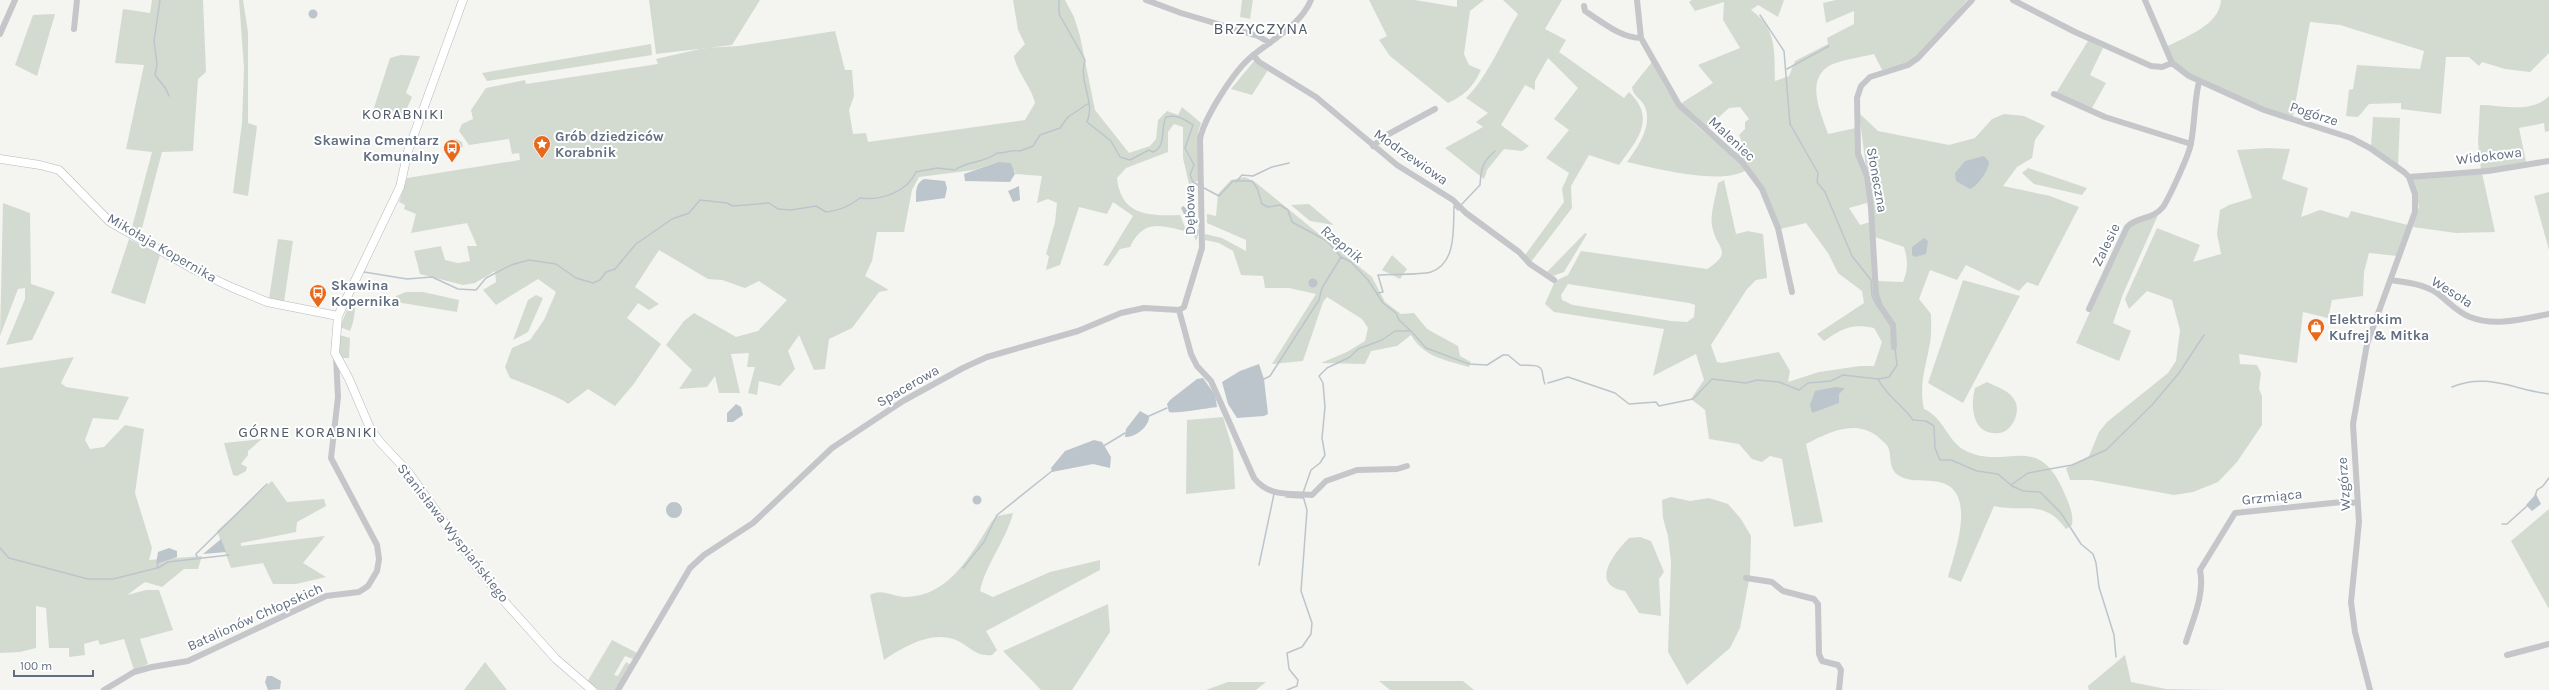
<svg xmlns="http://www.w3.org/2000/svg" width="2549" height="690" viewBox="0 0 2549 690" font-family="Karla,sans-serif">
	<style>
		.green { fill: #d3dbd1; fill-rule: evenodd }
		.water { fill: #bcc5cc }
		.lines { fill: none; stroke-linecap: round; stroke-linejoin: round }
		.stream { stroke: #bcc5cc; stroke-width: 1.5 }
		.secondary-casing { stroke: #b6b9be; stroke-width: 9 }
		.street { stroke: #c4c6ca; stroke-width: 6 }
		.secondary { stroke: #fff; stroke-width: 8 }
		.labels { text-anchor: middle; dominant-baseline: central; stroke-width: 4; stroke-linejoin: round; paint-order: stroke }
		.street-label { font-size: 14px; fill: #626f82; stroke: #fff }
		.poi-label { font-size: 14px; font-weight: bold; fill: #626f82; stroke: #fff; text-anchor: start }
		.neighbourhood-label { font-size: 15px; letter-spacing: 1px; fill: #505a67; stroke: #fff }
		.water-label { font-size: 15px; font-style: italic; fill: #637886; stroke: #fff }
		.quarter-label { font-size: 16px; letter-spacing: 1px; fill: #505a67; stroke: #fff }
	</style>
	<rect width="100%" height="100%" fill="#f4f4f0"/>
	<path class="green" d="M 152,0 L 203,0 L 206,72 L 198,79 L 193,151 L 162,152 L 140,236 L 131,231 L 152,152 L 126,149 L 144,65 L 115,63 L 123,9 L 150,13 Z
		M 239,0 L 243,0 L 248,32 L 248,123 L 257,126 L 248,196 L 233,193 L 242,123 L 244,68 Z
		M 649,0 L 760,0 L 732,45 L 656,54 Z
		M 1013,0 L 1065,0 L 1074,17 L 1080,36 L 1095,110 L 1129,153 L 1150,146 L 1156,139 L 1158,120 L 1167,111 L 1178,115 L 1182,107 L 1201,123 L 1198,132 L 1198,181 L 1189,184 L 1183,158 L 1183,127 L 1174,124 L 1168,132 L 1168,152 L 1126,168 L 1117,178 C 1121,216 1149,216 1180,215 L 1185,227 L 1200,230 L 1196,241 L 1193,233 C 1164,227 1145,216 1130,247 L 1120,249 L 1108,266 L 1103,265 L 1133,216 L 1113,202 L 1107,214 L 1079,207 L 1060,265 L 1046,270 L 1049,256 L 1046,254 L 1055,222 L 1057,203 L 1048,199 L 1037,203 L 1042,176 L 1015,174 L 1015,171 L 998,162 L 974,170 L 919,177 L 912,190 L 904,232 L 877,232 L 872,261 L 865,276 L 889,290 L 879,292 L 852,328 L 829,339 L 825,369 L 814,370 L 799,335 L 788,351 L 795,369 L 780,386 L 759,381 L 757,395 L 748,393 L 755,367 L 747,367 L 749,353 L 731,354 L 740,393 L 719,393 L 715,376 L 707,387 L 679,389 L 692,370 L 666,345 L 684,321 L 694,313 L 736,337 L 758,331 L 787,300 L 759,281 L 745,288 L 722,280 L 708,279 L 659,250 L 635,287 L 659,304 L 649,310 L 638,303 L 627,318 L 661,344 L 633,385 L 615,406 L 588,389 L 568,404 C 563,398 520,382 510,378 L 505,367 L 512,348 L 530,340 L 544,320 L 556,292 L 538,279 L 496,305 L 483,290 L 496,282 L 495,271 L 475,283 L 463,285 L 420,274 L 414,251 L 441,246 L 445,260 L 458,263 L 470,261 L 467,246 L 477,246 L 467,223 L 411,233 L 416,214 L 404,209 L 405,205 L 399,202 L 407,178 L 520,160 L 519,153 L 512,154 L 509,139 L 469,145 L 459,131 L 462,124 L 473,119 L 471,110 L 486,88 L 525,80 L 526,84 L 658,64 L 656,59 L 704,48 L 739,46 L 835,31 L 845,70 L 852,70 L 854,96 L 849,110 L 853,134 L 866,133 L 868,142 L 1025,120 L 1035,103 C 1031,86 1017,73 1014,56 L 1025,44 L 1018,30 Z
		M 1242,0 L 1253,0 L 1250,19 L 1240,17 Z
		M 1369,0 L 1415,0 L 1457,7 L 1457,0 L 1484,0 L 1470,11 L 1464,54 L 1469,65 L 1481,70 C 1473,87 1465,95 1448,103 L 1390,56 L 1379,40 L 1387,36 Z
		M 1503,0 L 1562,0 L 1545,29 L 1566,40 L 1559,52 L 1624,98 L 1629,92 C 1657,119 1637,140 1619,165 L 1589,155 L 1571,186 L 1572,208 L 1531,262 L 1525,255 L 1564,202 L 1562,189 L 1569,173 L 1546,158 L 1569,130 L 1554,119 L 1578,88 L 1548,58 L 1535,81 L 1535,90 L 1525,85 L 1501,125 L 1529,146 L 1522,151 L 1504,149 L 1487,170 L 1484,179 L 1445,148 L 1483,127 L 1476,122 L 1488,113 L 1466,98 C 1487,78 1502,41 1518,14 Z
		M 1692,0 L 1784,0 L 1778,17 L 1758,5 L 1751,10 C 1778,29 1774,54 1775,81 L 1789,76 L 1795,61 L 1828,44 L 1827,38 L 1854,24 L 1854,11 L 1826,23 L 1823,3 L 1836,0 L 1967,0 L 1922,54 L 1908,63 L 1882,70 L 1874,54 C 1862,57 1834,61 1826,68 C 1806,84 1822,115 1828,134 L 1856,128 L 1866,182 L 1867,203 L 1849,208 L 1860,225 L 1870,222 L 1874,297 L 1894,332 L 1878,295 L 1878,281 L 1903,282 C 1908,270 1908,260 1904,247 L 1875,237 L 1859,113 L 1878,131 L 1949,145 L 1975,138 L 1992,119 L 2004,114 L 2024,116 L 2045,126 L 2035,140 L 2032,158 L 2017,167 L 2003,186 L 2050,196 L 2079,207 L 2038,286 L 2027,282 L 2019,291 L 1966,265 L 1957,280 L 1930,270 L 1919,299 L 1931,314 C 1931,325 1932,337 1929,348 C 1925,369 1919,387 1924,409 C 1944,418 1947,440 1964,450 C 2006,472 2036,430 2063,490 C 2068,502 2074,513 2072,525 L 2066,529 C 2044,498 2024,513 1994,506 L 1961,582 L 1948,577 C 1955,552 1978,490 1939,482 C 1926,479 1909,483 1898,475 C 1888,468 1892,456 1888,447 C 1886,443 1880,439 1877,436 C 1854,419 1828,433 1806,444 L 1823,522 L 1794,527 L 1782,459 L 1770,456 L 1762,462 L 1752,459 L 1739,444 L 1709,439 L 1705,410 L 1691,399 L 1704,380 L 1696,354 L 1653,376 L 1664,329 L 1554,312 L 1545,304 L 1555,281 L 1568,275 L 1581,251 L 1707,269 C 1735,251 1716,249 1712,226 C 1710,213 1716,196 1718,183 L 1724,180 L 1736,234 L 1748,231 L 1763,234 L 1767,278 L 1756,280 L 1747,289 L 1711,345 L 1717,362 L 1722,363 L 1779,352 L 1790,371 L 1788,382 L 1819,372 L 1860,366 L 1874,366 L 1882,342 L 1874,328 C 1851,323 1842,329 1824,341 L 1817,334 L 1864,303 L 1862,291 L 1838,273 L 1828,253 L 1806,223 L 1780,229 C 1771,195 1757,179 1735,152 L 1744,147 L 1739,135 L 1745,129 L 1745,122 L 1749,119 L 1740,107 L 1729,108 L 1706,129 L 1680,104 L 1713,83 L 1698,65 L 1740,48 L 1723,20 L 1724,2 L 1695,11 L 1689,2 ZM 1568,284 L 1689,303 L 1695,305 L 1694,317 L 1687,322 L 1671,321 L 1573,305 L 1562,300 L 1561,295 Z
		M 2221,0 L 2549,0 L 2549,53 L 2530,72 L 2505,69 L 2482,62 L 2479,66 L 2469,57 L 2446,57 L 2441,114 L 2401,109 L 2401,103 L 2369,104 L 2358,117 L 2346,116 L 2349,90 L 2353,89 L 2357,65 L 2420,69 L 2424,51 L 2340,25 L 2310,22 L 2293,116 L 2285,115 C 2258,104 2192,84 2175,63 C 2171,58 2169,52 2166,47 C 2185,37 2220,25 2221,0 Z
		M 55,14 L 37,76 L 15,65 L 33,15 Z
		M 2088,41 L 2103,48 L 2090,75 L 2106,83 L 2092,108 L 2056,93 Z
		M 651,44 L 652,55 L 487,81 L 482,73 Z
		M 401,55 L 420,56 L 406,93 L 412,97 L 404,115 L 395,111 L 372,114 L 390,58 Z
		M 1254,61 L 1268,70 L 1252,95 L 1231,89 Z
		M 1652,62 C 1662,81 1671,101 1687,116 C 1705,136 1729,149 1746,170 C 1723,186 1654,168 1627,162 C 1638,147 1654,124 1644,105 C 1640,98 1633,96 1632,87 Z
		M 2549,96 L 2549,131 L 2545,132 L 2544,123 L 2519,128 L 2526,162 L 2481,170 L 2478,142 L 2480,105 C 2503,105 2531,114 2549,96 Z
		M 2373,117 L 2400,118 L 2398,167 L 2371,147 Z
		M 456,139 L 462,142 L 463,147 L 454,148 L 455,153 L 452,152 L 448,148 Z
		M 2268,148 L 2290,149 L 2282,179 L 2308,188 L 2301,217 L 2320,210 L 2348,218 L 2351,211 L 2408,225 L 2397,256 L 2369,253 L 2364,272 L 2363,296 L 2332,300 L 2328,318 L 2303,312 L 2297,363 L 2239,354 L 2240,364 L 2257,365 L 2261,373 L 2259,389 L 2262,396 L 2262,425 L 2237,462 L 2218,482 L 2193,492 L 2174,495 L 2091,480 L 2070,480 L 2066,468 L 2089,456 L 2099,432 L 2107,422 L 2168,373 L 2176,361 L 2180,330 L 2172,300 L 2147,291 L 2129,309 L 2125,299 L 2157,228 L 2200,245 L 2193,262 L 2221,254 L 2217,234 L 2220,210 L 2229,205 L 2252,198 L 2237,150 Z
		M 2028,168 L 2087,188 L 2082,195 L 2034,184 L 2022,173 Z
		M 2482,173 L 2495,232 L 2456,233 L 2413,227 L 2419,206 L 2412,180 L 2422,177 Z
		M 1245,177 L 1255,182 L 1287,208 L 1372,277 L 1385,302 L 1401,314 L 1414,313 L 1427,329 L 1458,346 L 1460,356 L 1471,362 L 1469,367 C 1445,360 1424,357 1411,335 L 1397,346 L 1371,351 L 1365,364 L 1321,363 L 1347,352 L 1365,341 L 1368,328 L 1362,319 L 1327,297 L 1323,302 L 1303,361 L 1272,364 L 1316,294 L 1289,288 L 1265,288 L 1263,276 L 1241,275 L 1233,251 L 1219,243 L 1205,240 L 1205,234 L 1222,238 L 1246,251 L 1246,240 L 1207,223 L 1207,214 L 1216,216 L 1218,194 L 1231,180 Z
		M 2549,192 L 2549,250 L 2534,196 Z
		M 3,203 L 30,213 L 31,284 L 55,292 L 32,340 L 6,345 L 25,299 L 25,288 L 18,289 L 0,336 Z
		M 1309,204 L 1334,225 L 1310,221 L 1291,205 Z
		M 2158,215 L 2123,294 L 2113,323 L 2131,331 L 2119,361 L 2076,343 L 2128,227 Z
		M 1585,233 L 1587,234 L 1564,272 L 1553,276 L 1547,272 Z
		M 129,239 L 160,255 L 145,304 L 111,293 Z
		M 278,239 L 293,241 L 284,302 L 269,299 Z
		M 1392,255 L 1407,269 L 1400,279 L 1382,270 Z
		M 1963,280 L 2020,296 L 1963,403 L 1928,383 Z
		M 406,292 L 423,292 L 459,300 L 457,312 L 396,302 L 396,296 Z
		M 536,295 L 543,298 L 528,332 L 513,340 L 528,300 Z
		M 351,300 L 355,303 C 355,313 354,322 350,331 L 340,327 Z
		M 340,335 L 350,338 L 349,358 L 341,358 L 338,351 Z
		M 74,357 L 61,383 L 66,387 L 129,397 L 118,420 L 93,418 L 85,440 L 90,449 L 104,447 L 125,425 L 144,429 L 135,493 L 152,548 L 149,560 L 202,556 L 198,569 L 184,569 L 162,587 L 145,582 L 127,595 L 146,590 L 159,590 L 173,630 L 140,639 L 148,664 L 134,670 L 124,639 L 100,645 L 98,640 L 84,644 L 85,655 L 69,657 L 69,648 L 49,648 L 46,608 L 36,606 L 36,648 L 20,652 L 0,653 L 0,368 Z
		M 1987,382 C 1996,387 2010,390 2015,401 C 2021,412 2012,432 1999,433 C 1972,436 1970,406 1975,388 Z
		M 1223,417 L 1233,450 L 1235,489 L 1186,494 L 1187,420 Z
		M 262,439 L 248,451 L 248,455 L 241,464 L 247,467 L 246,471 L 237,476 L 233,475 L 224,443 Z
		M 272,481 L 287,502 L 324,499 L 326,506 L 297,522 L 296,532 L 241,543 L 241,546 L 325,536 L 303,563 L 326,577 L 296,584 L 273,584 L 263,563 L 231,568 L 217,531 Z
		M 1671,497 L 1690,501 L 1709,498 L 1728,504 L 1741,519 L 1751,536 L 1750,575 L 1740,628 L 1730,648 L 1687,685 L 1668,652 L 1671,562 L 1668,536 L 1663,518 L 1662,500 Z
		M 2549,509 L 2549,609 L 2511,541 Z
		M 1013,513 C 1006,541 986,563 980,591 L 993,597 L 1050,572 L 1100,560 L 1100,570 L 986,631 L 997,650 L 992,655 C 975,657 970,646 956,640 C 932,630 903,647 884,660 L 870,595 C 883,588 892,597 906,597 C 950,596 971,554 992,521 L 997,516 Z
		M 1640,537 L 1651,541 L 1664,572 L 1659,579 L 1661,616 L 1639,613 L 1625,591 C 1588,585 1615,552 1629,538 Z
		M 1108,604 L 1110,632 L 1072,690 L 1041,690 L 1003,651 Z
		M 612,640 L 637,653 L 633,659 L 625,656 L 614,675 L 618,676 L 626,662 L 631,665 L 615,690 L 598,690 L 587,682 Z
		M 2125,655 L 2131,682 L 2166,689 L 2223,690 L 2089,690 L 2088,686 Z
		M 485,662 L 507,690 L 464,690 Z
		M 1379,681 L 1463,681 L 1474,690 L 1390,690 Z
		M 1228,682 L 1266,682 L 1256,690 L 1206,690 Z"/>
	<path class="water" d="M308.5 14a4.5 4.5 0 1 1 9 0a4.5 4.5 0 1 1-9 0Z
		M 1984,156 L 1989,162 C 1989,170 1977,187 1970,189 L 1956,181 L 1955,173 L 1965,161 Z
		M 998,162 L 1011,163 L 1015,174 L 1010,182 L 965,181 L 964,174 Z
		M 924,179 L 945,181 L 947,188 L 945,198 L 916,202 C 916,193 915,183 924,179 Z
		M 1019,186 L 1020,200 L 1013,202 L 1008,191 Z
		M 1183,206 L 1194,214 L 1193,219 L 1184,214 L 1181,208 Z
		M 1924,238 L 1928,241 L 1926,254 L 1915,257 L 1912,255 L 1912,247 Z
		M1308.5 283a4.5 4.5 0 1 1 9 0a4.5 4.5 0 1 1-9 0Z
		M 1259,364 L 1264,379 L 1268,414 L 1264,416 L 1237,418 L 1228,404 L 1222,382 L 1240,371 Z
		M 1203,378 L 1215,395 L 1217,407 C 1208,408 1175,414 1169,412 L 1167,404 L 1170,400 L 1197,379 Z
		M 1835,387 L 1845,388 L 1839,394 L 1839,403 L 1812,413 L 1810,405 L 1815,391 Z
		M 736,404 L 741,407 L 743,415 L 733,422 L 727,422 L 727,413 Z
		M 1140,411 L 1149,416 C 1150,426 1135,438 1125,437 L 1126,429 Z
		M 1094,440 L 1102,442 L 1111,457 L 1110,468 L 1093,464 L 1052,472 L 1051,468 L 1065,451 Z
		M 2536,494 L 2541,504 L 2532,511 L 2526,505 Z
		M972.5 500a4.5 4.5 0 1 1 9 0a4.5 4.5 0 1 1-9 0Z
		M666 510a8 8 0 1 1 16 0a8 8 0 1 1-16 0Z
		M 221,539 L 226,552 L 203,554 Z
		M 169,548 L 177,551 L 177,557 L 156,564 L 158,552 Z
		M 267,676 L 272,676 L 281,681 L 280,689 L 268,690 L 265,682 Z"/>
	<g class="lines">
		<path class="stream" d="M 160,0 L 154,41 L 157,64 L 155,75 L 166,89 L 169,96
			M 1059,0 L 1059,14 L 1085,60 C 1078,82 1096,102 1087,122 L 1111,141 L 1120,157 L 1130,160 L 1149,150 L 1153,152 C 1167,146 1160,129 1166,117 C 1177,114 1184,119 1193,125 L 1185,148 L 1194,165 L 1190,175 L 1193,182 L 1198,185
			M 1760,15 L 1784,51 L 1790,124 L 1818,173 L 1817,182 L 1825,192 L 1852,256 L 1871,280 L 1872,296 L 1877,306
			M 1787,69 L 1829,46
			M 1236,182 L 1242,175 L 1253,176 L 1272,167 L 1289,163
			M 1204,188 L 1219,196 L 1233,181 L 1252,181 L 1257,188 L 1262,204 L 1268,207 L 1280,205 L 1288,210 L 1292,222 L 1327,241 L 1341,257 L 1351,262 L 1368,280 L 1383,303 L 1396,313 L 1399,320 L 1411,331 L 1395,331 L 1382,340 L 1358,349 L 1350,357 L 1327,368 L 1319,376 L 1323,383 L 1325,407 L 1322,438 L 1325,455 L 1320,463 L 1311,470 L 1303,493
			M 1462,204 L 1480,185 C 1481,169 1482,162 1495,151
			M 364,272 L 407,279 L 432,277 L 458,289 L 476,290 L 486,278 L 511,265 L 529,260 L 556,264 L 576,278 L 593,283 L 600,280 L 606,272 L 615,269 L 636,244 L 672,219 L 689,213 L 700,200 L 727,203 L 733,206 L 769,203 L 778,209 L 791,210 L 816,206 L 826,212 C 839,210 849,207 860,198 C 881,201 907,192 916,172 L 937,168 L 955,170 C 967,161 985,163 997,153 C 1005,154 1012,149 1020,151 L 1033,146 L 1040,135 L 1060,128 L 1068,117 L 1089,103
			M 1378,293 L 1383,292 L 1378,275 C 1391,274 1421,275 1431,272 C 1457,263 1453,228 1454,206 L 1458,210
			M 1411,331 L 1426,348 L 1469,364 L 1487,365 L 1503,355 L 1508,355 L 1520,365 C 1526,366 1540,363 1542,371 C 1543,374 1543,380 1545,384
			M 1264,379 L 1270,376 L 1319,300 L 1322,288 L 1341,257
			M 1878,379 C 1886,396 1903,405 1913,420 L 1926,421 L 1934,426 L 1935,448 L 1940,460 L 1951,460 L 1977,471 L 1998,474 L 2012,486 L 2023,491 L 2040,492 L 2061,513 L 2081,544 L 2093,554 L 2096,563 L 2099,587 L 2114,635 L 2116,657
			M 1548,383 L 1568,377 L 1615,393 L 1629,404 L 1656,402 L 1659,406 L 1693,399 L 1712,379 L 1746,383 L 1757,380 L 1779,382 L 1799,390 L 1808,383 L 1831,381 L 1843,375 L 1878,379 L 1889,377 L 1897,365 L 1895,348
			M 2452,387 C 2487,372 2515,390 2549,394
			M 1149,416 L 1167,408
			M 1102,447 L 1125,433
			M 2011,485 L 2028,473 L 2072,465 L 2106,450 L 2152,405 L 2179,373 L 2204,335
			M 2535,496 L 2537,490 L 2543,486 L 2549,478
			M 1286,497 L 1303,498
			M 2502,524 L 2507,524 L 2527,506
			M 0,548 L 9,558 L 88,579 L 113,579 L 157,568 L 158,564
			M 197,557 L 196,554 L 267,484
			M 1259,565 L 1274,494
			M 158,568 L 168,562 L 229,555
			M 963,568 L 984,542 L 997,515 L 1052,471
			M 1287,690 L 1297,686 L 1298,680 L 1289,669 L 1287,653 L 1302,647 L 1311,634 L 1312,623 L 1301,591 L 1307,510 L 1303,496"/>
		<defs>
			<path id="secondary" d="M 463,0 L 408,151 L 400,187 L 338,316 L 335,353 L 349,379 L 370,428 L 380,442 L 409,473 L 466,553 L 503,600 L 556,659 L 592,690
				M 0,159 L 40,165 L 59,170 L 110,222 L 195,270 L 231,287 L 267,302 L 338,316"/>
		</defs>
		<use href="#secondary" class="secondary-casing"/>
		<path class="street" d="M 1146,0 L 1181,13 L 1258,36 L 1270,43
			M 1311,0 C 1301,25 1271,40 1251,57 C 1234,71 1204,118 1200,139 L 1202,248 L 1184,307 L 1179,310 L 1191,354 L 1197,366 L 1211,381 L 1254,478 C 1269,497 1288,493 1312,495 L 1326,481 L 1357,470 L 1397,469 L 1407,466
			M 1637,0 L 1641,38 L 1679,105 L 1742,162 L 1762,189 L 1778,228 L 1792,292
			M 2013,0 L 2075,32 L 2151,66 L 2162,67 L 2172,63
			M 2145,0 L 2172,63 L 2189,76 L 2264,110 L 2351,138 L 2370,148 L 2404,172 L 2409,177 L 2415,194 L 2415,212 L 2367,344 L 2353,424 L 2359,522 L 2351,602 L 2355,632 L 2370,690
			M 1584,6 L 1585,11 C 1602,22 1621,38 1641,38
			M 74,29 L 77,0
			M 0,34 L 15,0
			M 1253,55 L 1259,62 L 1316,97 L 1397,165 L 1453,200 L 1466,213 L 1519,252 L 1530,264 L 1554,280
			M 2054,94 L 2105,117 L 2191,144
			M 1373,146 L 1385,136 L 1435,109
			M 2409,177 L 2488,171 L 2549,161
			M 2390,280 C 2406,282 2424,284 2437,293 C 2448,301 2457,312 2470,317 C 2495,327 2523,319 2549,314
			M 2089,309 L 2127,227 C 2137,216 2153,220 2163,207 C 2169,198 2190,153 2191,143 C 2195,122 2194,102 2199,82
			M 1894,347 L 1893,325 L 1880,306 L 1876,294 L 1871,208 L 1867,176 L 1858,154 L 1857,98 L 1861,86 L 1870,77 L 1908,65 L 1918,58 L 1972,0
			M 1746,578 L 1772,582 L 1783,591 L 1814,599 L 1818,604 L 1819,654 L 1822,661 L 1838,665 L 1841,670 L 1839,690
			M 2186,642 C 2193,619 2205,594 2200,570 L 2235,513 L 2342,502 L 2358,503
			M 2507,655 L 2549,644
			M 104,690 L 134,672 L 152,667 L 188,661 L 326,596 L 359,592 L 368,586 L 377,571 L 379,559 L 377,545 L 331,458 L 338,397 L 336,357
			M 618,690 L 690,568 L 704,555 L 753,523 L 832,448 L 903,401 L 963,368 L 987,357 L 1078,331 L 1121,313 L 1144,308 L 1179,310"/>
		<use href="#secondary" class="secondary"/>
	</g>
	<defs>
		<symbol id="sight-pin" viewBox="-11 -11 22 30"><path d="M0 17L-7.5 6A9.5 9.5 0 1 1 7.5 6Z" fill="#e8681c" stroke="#fff"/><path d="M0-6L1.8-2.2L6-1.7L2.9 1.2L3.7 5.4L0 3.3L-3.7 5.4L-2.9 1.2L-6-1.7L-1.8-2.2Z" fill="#fff"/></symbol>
		<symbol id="bus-pin" viewBox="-11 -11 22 30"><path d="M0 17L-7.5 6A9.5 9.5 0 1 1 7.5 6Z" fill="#e8681c" stroke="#fff"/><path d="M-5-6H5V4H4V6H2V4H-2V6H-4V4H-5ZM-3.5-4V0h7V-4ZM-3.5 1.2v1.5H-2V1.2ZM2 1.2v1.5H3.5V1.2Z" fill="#fff"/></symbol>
		<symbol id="shop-pin" viewBox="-11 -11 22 30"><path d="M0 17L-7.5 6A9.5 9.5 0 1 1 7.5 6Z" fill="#e8681c" stroke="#fff"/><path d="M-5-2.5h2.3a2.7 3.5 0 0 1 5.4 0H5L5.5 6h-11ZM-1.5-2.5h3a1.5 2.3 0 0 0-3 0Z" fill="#fff"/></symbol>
	</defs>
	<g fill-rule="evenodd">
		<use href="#sight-pin" x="532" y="134" width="20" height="27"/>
		<use href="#bus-pin" x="442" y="138" width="20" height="27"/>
		<use href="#bus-pin" x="308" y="283" width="20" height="27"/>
		<use href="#shop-pin" x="2306" y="317" width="20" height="27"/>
	</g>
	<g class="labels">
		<g class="street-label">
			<text transform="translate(2314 114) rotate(18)">Pogórze</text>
			<text transform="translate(1732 139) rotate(43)">Maleniec</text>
			<text transform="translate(2489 156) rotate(-7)">Widokowa</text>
			<text transform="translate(1411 157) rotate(35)">Modrzewiowa</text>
			<text transform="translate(1877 180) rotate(80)">Słoneczna</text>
			<text transform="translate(1190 210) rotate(-91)">Dębowa</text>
			<text transform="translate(2106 245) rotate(-64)">Zalesie</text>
			<text transform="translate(162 248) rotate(30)">Mikołaja Kopernika</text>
			<text transform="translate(2452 292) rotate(32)">Wesoła</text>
			<text transform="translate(908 386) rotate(-30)">Spacerowa</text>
			<text transform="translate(2344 484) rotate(-94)">Wzgórze</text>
			<text transform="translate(2272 497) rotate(-6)">Grzmiąca</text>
			<text transform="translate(453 533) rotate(52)">Stanisława Wyspiańskiego</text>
			<text transform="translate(255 617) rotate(-24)">Batalionów Chłopskich</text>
		</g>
		<g class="poi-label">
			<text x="555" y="136">Grób dziedziców<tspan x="555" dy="16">Korabnik</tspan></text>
			<text x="439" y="140" text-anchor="end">Skawina Cmentarz<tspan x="439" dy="16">Komunalny</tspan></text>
			<text x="331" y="285">Skawina<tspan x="331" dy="16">Kopernika</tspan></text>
			<text x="2329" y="319">Elektrokim<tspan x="2329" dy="16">Kufrej &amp; Mitka</tspan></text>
		</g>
		<g class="neighbourhood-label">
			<text x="403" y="114">KORABNIKI</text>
			<text x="308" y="432">GÓRNE KORABNIKI</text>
		</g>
		<g class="water-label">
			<text transform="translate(1342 244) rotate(39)">Rzepnik</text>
		</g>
		<g class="quarter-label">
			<text x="1261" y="28">BRZYCZYNA</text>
		</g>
	</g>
	<path d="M14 670v6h79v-6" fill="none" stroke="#626f82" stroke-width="2"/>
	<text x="20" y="670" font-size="12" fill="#626f82" stroke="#ffffff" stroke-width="3" paint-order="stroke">100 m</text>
</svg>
